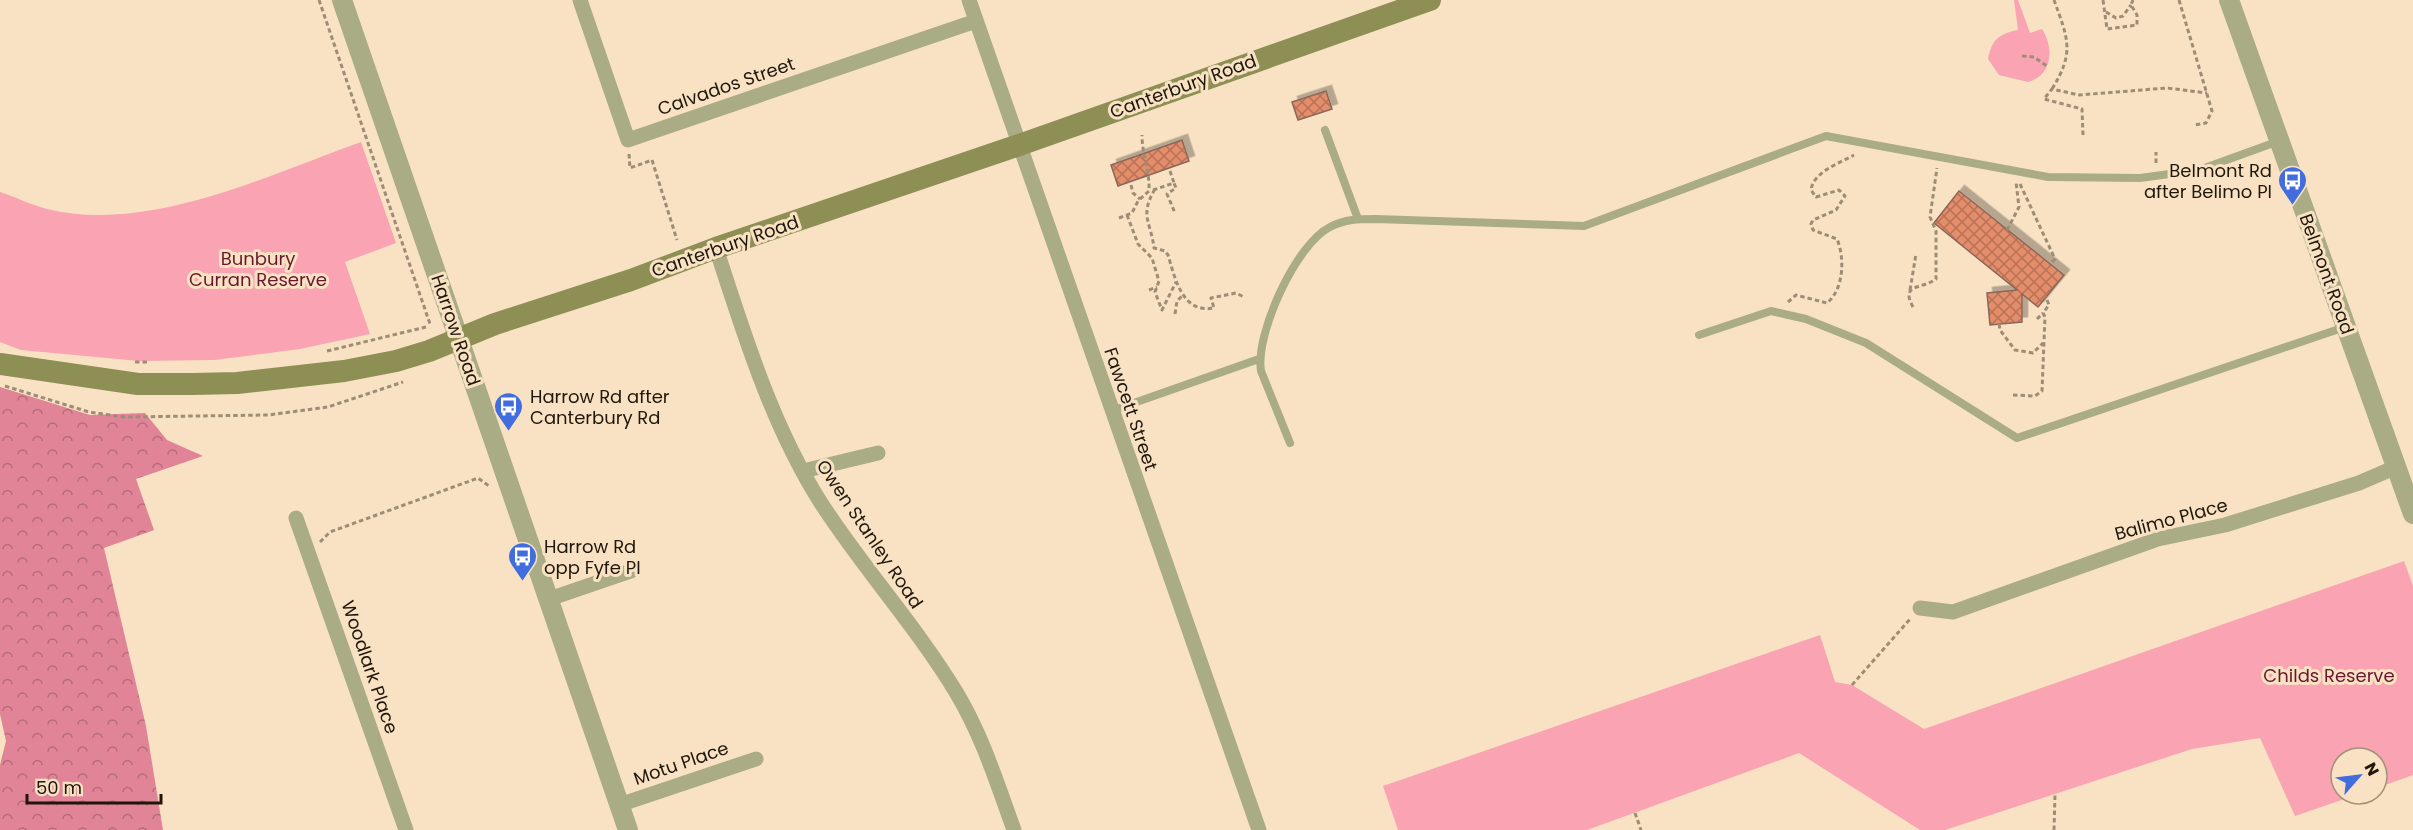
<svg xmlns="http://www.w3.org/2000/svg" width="2413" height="830" viewBox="0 0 2413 830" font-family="Poppins,sans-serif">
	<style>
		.green { fill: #f9a3b3 }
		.forest { fill: url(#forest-crowns) }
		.building { fill: url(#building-cross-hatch); stroke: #89675a; stroke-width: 1.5; filter: url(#shadow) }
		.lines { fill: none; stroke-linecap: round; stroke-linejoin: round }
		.path { stroke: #9d8d76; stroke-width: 3; stroke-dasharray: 4.5 3; stroke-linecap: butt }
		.service { stroke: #aaac86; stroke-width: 8 }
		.minor { stroke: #aaac86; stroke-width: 15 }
		.tertiary { stroke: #aaac86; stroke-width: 20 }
		.secondary { stroke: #8d8f55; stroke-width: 22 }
		.labels { text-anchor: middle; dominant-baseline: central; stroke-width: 6; stroke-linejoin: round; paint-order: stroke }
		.street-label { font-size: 18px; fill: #1f170b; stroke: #f9e2c3 }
		.poi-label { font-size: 18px; fill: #1f170b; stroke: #f9e2c3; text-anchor: start }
		.park-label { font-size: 18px; fill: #69162f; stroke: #f9e2c3 }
	</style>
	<defs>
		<pattern id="forest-crowns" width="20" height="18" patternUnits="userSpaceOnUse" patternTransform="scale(1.5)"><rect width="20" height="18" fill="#e18497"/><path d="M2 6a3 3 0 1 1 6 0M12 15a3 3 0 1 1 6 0" fill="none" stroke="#b66b79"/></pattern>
		<pattern id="building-cross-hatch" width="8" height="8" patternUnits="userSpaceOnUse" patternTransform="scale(1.5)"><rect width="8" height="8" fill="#e38d6b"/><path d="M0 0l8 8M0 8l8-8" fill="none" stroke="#b77256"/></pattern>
		<filter id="shadow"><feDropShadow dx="5.5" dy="-5.5" stdDeviation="0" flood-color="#0004"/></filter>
	</defs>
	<rect width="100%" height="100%" fill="#f9e2c3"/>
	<path class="green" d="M 2014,0 L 2018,0 L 2030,33 L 2042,29 C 2054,47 2053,75 2028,82 L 1999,75 L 1988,59 C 1992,40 1998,34 2018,30 Z
		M 361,142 L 396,243 L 345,262 L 370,334 L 300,349 L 214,360 L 139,361 L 21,350 L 0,342 L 0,192 C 16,197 31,205 47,209 C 148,234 268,175 361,142 Z
		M 2404,561 L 2413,586 L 2413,775 L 2377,788 L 2377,758 L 2341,758 L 2341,794 L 2359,794 L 2295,816 L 2260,738 L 2192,749 L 1945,830 L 1920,830 L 1799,753 L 1587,830 L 1398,830 L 1383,786 L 1820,635 L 1835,682 L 1852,685 L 1924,729 Z"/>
	<path class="forest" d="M 0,387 L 90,415 L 145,413 L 167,440 L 203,456 L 136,479 L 154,530 L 104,548 L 146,726 L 163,830 L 0,830 L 0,765 L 6,741 L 0,714 Z"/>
	<path class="building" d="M 1326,91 L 1332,109 L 1298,120 L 1292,102 Z
		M 1182,140 L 1189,161 L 1118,186 L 1111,165 Z
		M 1959,191 L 2064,275 L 2038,307 L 2022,294 L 2022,322 L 1990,325 L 1987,293 L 2017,290 L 1934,223 Z"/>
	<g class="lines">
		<path class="path" d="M 319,0 L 430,324
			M 2103,0 L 2107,29 L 2137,25 L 2137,15 L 2131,5 L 2133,0
			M 2179,0 L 2212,111 L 2206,123 L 2194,125
			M 2106,12 L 2116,18 L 2123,16 L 2131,5
			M 2022,56 L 2034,57 L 2047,66
			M 2052,89 C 2075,52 2068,39 2054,0
			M 2083,135 L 2082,109 L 2044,99 L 2052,89 L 2079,95 L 2167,88 L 2207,93
			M 629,154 L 630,168 L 652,160 L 677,240
			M 2156,163 L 2156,152
			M 1170,171 L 1174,183
			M 2020,184 L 2055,259 L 2050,264
			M 1131,185 L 1133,193 L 1140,199
			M 2156,187 L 2156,196
			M 1155,189 C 1139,216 1151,222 1154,248 L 1165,251 L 1168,255 C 1175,278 1182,314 1214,308 L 1211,298 L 1236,293 L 1244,297
			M 1153,190 L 1174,183 L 1176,188 L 1167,194 L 1175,213
			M 1127,215 L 1138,244 L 1152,258 L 1159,281 L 1155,292 L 1162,310 L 1176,282
			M 1119,218 L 1132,213 L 1138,201 L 1149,191 C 1150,171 1142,155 1142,135
			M 2007,230 L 2019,207 L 2016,182
			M 1149,290 L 1157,287
			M 1910,290 L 1916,254
			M 1788,302 L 1796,295 L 1827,303 C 1844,289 1845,258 1837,239 L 1813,230 L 1811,224 L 1813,220 L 1836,210 L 1845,196 L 1839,190 L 1816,197 L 1811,190 C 1813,172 1840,163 1854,155
			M 1913,307 C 1900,283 1921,290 1936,279 L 1936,231 L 1930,217 L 1937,168
			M 1175,314 L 1177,301 L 1182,296
			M 2037,319 L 2043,313
			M 1999,324 L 2000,330 L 2015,350 L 2033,353 L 2043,343
			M 327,351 L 426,327
			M 135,362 L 150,362
			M 5,386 L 89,412 L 124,417 L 268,415 L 328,407 L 403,382
			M 2013,395 L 2035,396 L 2042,391 L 2045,317 L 2043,313 L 2049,305 L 2046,297
			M 320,542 L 330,532 L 478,478 L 489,486
			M 1852,685 L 1911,618
			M 1635,813 L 1641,830
			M 2054,830 L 2055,795"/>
		<path class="service" d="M 1325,130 L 1358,219
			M 1699,335 L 1771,311 L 1806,319 L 1866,343 L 2017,438 L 2345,327
			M 1111,411 L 1259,359
			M 1290,443 L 1261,371 C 1255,334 1296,244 1330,227 C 1345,219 1359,219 1376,219 L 1584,226 L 1826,136 L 2048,177 L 2140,178 L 2199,170 L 2279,141"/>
		<path class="minor" d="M 580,0 L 628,140 L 976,21
			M 969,0 L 1259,830
			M 716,248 C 744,334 772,426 821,503 C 863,568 916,626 956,692 C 982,735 997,783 1014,830
			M 803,471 L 878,453
			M 296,518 L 406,830
			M 549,599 L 631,571
			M 1920,608 L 1953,612 L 2158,539 L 2225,525 L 2359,483 L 2396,467
			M 619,805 L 756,759"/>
		<path class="tertiary" d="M 342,0 L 628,830
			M 2229,0 L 2413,514"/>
		<path class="secondary" d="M 0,364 L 138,384 L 193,384 L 237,383 L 344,371 L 396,361 L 429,351 L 495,324 L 631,280 L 716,248 L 1019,145 L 1430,0"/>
	</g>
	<defs>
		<symbol id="bus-pin" viewBox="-11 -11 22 30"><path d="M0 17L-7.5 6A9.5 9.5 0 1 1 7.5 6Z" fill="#426ddf" stroke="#f9e2c3"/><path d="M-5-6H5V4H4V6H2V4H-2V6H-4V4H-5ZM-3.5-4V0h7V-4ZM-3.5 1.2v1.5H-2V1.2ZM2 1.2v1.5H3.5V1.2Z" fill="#fff"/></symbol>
	</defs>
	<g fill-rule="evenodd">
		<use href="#bus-pin" x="2276" y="164" width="33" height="45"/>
		<use href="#bus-pin" x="492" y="390" width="33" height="45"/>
		<use href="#bus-pin" x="506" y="540" width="33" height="45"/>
	</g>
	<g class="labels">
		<g class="street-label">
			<text transform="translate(726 86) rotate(-19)">Calvados Street</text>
			<text transform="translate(1183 86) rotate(-20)">Canterbury Road</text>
			<text transform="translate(725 246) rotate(-19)">Canterbury Road</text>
			<text transform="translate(2327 274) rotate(70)">Belmont Road</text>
			<text transform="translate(456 330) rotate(71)">Harrow Road</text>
			<text transform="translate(1131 409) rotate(71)">Fawcett Street</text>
			<text transform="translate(2171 519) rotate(-15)">Balimo Place</text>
			<text transform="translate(870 534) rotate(56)">Owen Stanley Road</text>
			<text transform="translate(370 667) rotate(71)">Woodlark Place</text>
			<text transform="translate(681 763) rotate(-19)">Motu Place</text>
		</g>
		<g class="poi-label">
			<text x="2272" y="170" text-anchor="end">Belmont Rd<tspan x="2272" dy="21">after Belimo Pl</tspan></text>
			<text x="530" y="396">Harrow Rd after<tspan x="530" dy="21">Canterbury Rd</tspan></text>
			<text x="544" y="546">Harrow Rd<tspan x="544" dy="21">opp Fyfe Pl</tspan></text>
		</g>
		<g class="park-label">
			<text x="258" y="258">Bunbury<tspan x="258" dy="21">Curran Reserve</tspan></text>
			<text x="2329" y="675">Childs Reserve</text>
		</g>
	</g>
	<g transform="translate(2359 776) rotate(62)"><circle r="28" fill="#f9e2c3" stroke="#a29179" stroke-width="1.5"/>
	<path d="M0-4.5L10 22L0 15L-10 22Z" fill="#426ddf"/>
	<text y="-9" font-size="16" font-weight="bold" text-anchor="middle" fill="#1f170b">N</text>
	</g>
	<path d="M27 794v9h134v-9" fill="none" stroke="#1f170b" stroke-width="3"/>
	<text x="36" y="794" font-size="18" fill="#1f170b" stroke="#f9e2c3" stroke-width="4.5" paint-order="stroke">50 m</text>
</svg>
